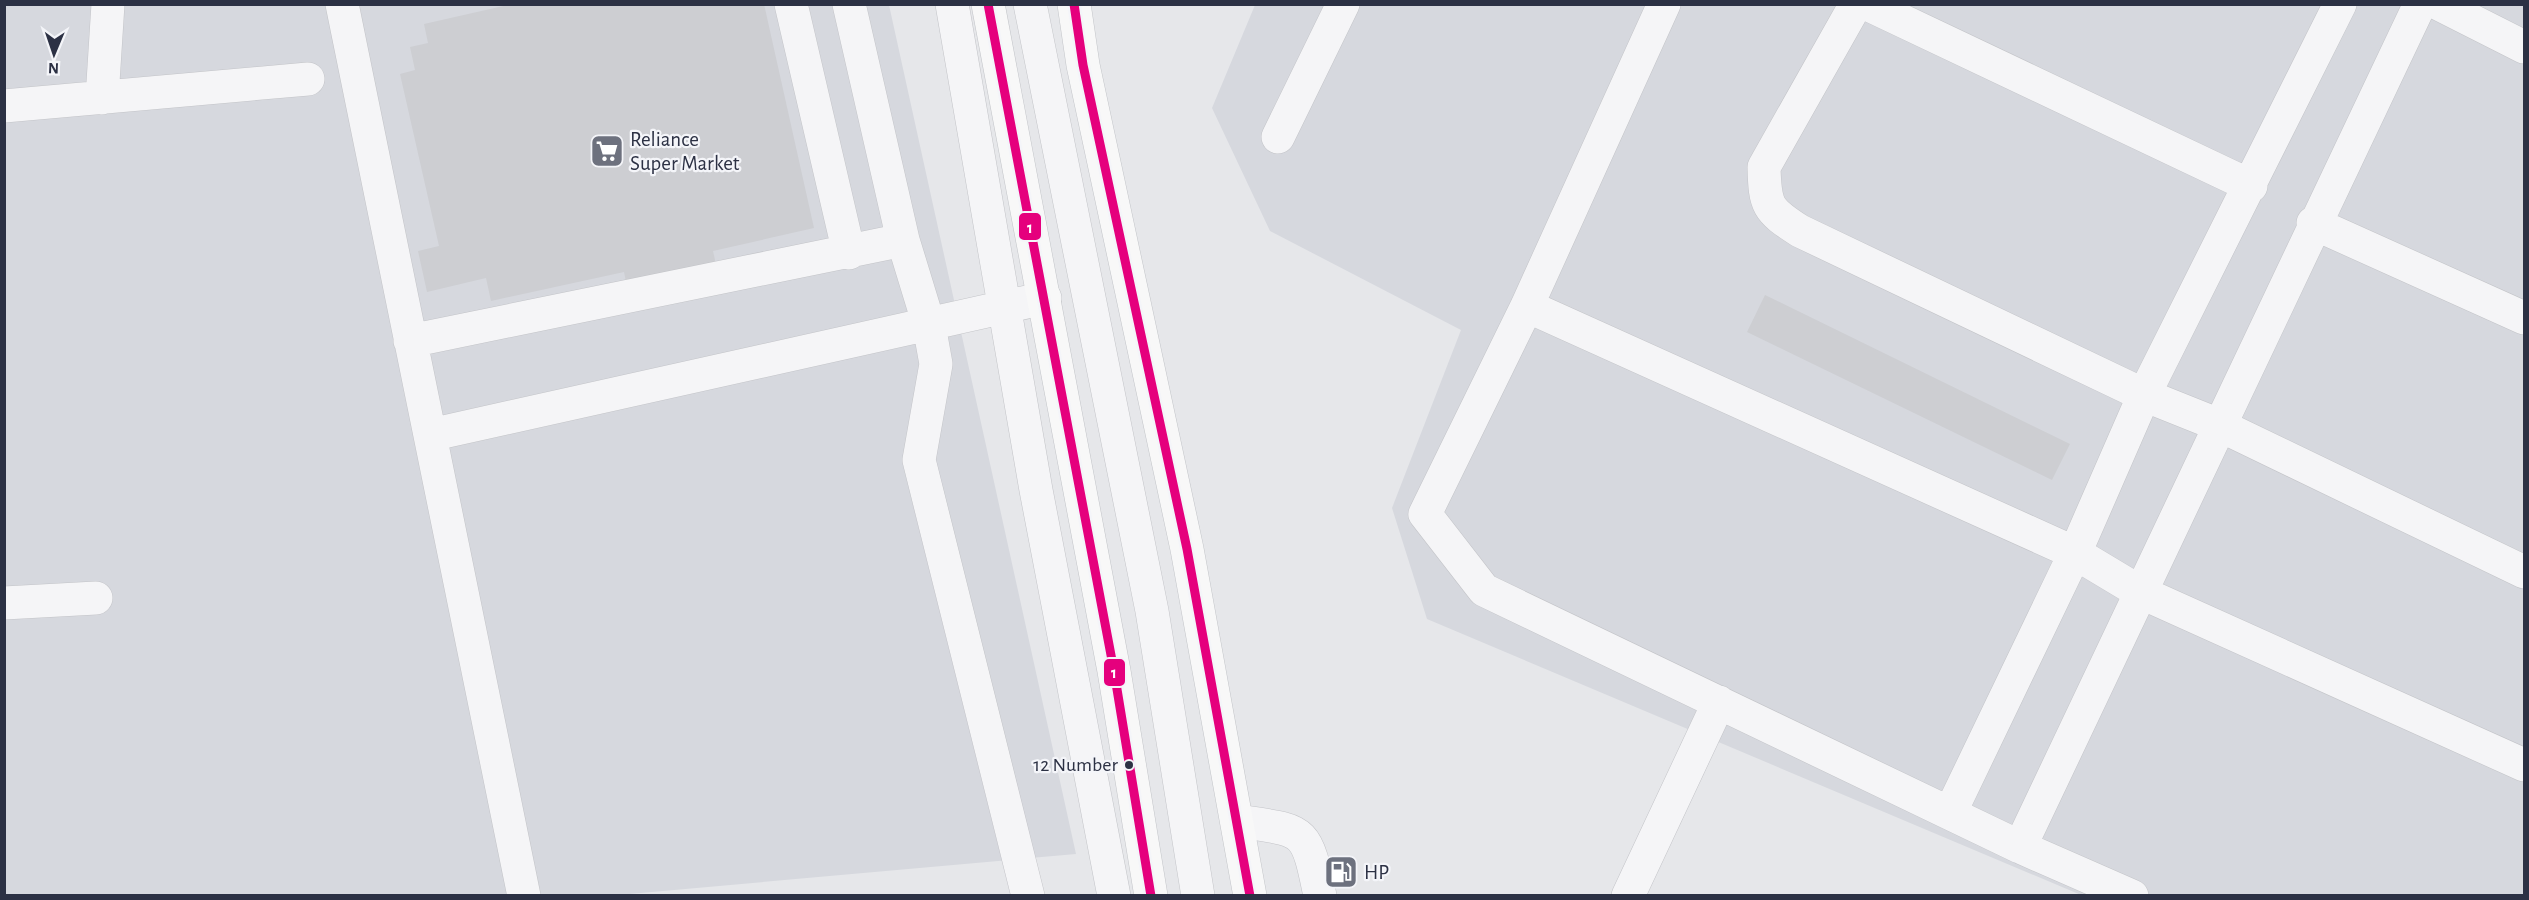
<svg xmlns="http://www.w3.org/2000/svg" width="2529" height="900" viewBox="0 0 2529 900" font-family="'Alegreya Sans',sans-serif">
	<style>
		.built { fill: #d6d8de }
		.building { fill: #cdced2 }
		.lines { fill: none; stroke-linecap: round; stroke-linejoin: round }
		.minor-casing { stroke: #c3c4c8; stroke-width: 34 }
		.major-casing { stroke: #c2c4c8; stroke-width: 34 }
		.minor { stroke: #f5f5f7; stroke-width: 33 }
		.major { stroke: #f8f8f8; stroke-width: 33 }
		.bus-1-casing { stroke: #f4f5f9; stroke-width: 14 }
		.bus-1 { stroke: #e5007d; stroke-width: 9 }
		.bus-dot { fill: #2c3144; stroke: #f4f5f9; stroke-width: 2 }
		.labels { text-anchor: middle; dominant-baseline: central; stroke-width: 4.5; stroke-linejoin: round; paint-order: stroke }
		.bus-label { font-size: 20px; fill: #2c3144; stroke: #f4f5f9; text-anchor: end }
		.poi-label { font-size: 21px; fill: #2c3144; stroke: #f4f5f9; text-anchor: start }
		.line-badge { stroke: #f4f5f9; stroke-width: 2 }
		.badge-label { font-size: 16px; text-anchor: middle; font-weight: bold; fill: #fff }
	</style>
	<rect width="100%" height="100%" fill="#e6e7ea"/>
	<path class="built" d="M 5,5 L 889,5 L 1076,854 L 607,896 L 5,896 Z
		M 1255,5 L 2524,5 L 2524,895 L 2081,895 L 1427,619 L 1392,508 L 1461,330 L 1270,231 L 1212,108 Z"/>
	<path class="building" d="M 512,4 L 764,4 L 814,228 L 713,251 L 721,287 L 631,306 L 624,272 L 491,301 L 486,278 L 427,292 L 418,251 L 439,246 L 400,74 L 415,70 L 410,47 L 428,43 L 424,24 Z
		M 1765,295 L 2070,444 L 2052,480 L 1747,332 Z"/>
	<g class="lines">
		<defs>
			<path id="minor" d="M 342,4 L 524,896
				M 791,4 L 849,253
				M 849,4 L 903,240 L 929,325 L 936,364 L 919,460 L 1028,896
				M 952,4 L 1036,490 L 1114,896
				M 1030,4 L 1152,611 L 1198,896
				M 1664,4 L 1527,306 L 1425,514 L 1484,590 L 2020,847 L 2132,896
				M 1856,4 L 1764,167 C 1765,206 1767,210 1800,231 L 2144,395 L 2219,425 L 2524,572
				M 1867,4 L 2251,186
				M 2439,4 L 2524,47
				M 102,98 L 108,4
				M 4,106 L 308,79
				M 1278,137 L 1343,4
				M 2313,223 L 2524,318
				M 1527,306 L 2075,553 L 2140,592 L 2524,765
				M 410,341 L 903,240
				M 430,435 L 1045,298
				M 4,603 L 96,598
				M 1950,813 L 2075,553 L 2144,395 L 2340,4
				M 1237,821 C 1305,831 1306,826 1320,896
				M 2020,847 L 2420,4
				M 1628,896 L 1719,702"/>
			<path id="major" d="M 988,4 L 1114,671 L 1151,896
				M 1074,4 L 1083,65 L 1187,549 L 1250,896"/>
		</defs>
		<use href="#minor" class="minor-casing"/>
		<use href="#major" class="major-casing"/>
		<use href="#minor" class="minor"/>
		<use href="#major" class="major"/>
		<defs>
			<path id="bus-1" d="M 988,4 L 1114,671 L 1151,896
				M 1074,4 L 1083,65 L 1187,549 L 1250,896"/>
		</defs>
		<use href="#bus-1" class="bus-1-casing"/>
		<use href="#bus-1" class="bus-1"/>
	</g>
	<defs>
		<symbol id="supermarket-square" viewBox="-11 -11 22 22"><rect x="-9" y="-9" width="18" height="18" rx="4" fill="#6d717e" stroke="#f4f5f9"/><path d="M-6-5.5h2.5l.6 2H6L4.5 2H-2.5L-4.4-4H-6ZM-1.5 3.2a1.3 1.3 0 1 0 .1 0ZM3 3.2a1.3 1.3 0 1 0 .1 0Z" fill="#fff"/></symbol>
		<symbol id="fuel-square" viewBox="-11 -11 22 22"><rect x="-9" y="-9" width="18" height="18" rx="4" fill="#6d717e" stroke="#f4f5f9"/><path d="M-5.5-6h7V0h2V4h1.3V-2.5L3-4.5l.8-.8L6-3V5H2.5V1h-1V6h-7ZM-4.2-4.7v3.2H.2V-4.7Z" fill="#fff"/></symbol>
	</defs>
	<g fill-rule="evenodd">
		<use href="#supermarket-square" x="588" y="132" width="38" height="38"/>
		<use href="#fuel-square" x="1322" y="853" width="38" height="38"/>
	</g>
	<circle class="bus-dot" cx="1129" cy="765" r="5"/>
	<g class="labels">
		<g class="bus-label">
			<text x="1118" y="765">12 Number</text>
		</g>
		<g class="poi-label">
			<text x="630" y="139">Reliance<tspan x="630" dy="24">Super Market</tspan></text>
			<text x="1364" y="872">HP</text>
		</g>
	</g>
	<g class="line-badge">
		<rect x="1018" y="212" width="24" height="29" rx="6" fill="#e5007d"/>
		<rect x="1103" y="658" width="23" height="29" rx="6" fill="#e5007d"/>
	</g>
	<g class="badge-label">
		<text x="1030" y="233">1</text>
		<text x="1114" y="678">1</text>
	</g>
	<rect width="2529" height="900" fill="none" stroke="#2c3144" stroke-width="12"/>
	<g transform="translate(54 54) rotate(182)" stroke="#f4f5f9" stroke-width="4.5" paint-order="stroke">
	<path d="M0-4.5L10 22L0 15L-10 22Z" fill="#2c3144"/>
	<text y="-9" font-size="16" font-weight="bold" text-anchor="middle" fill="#2c3144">N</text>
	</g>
</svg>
